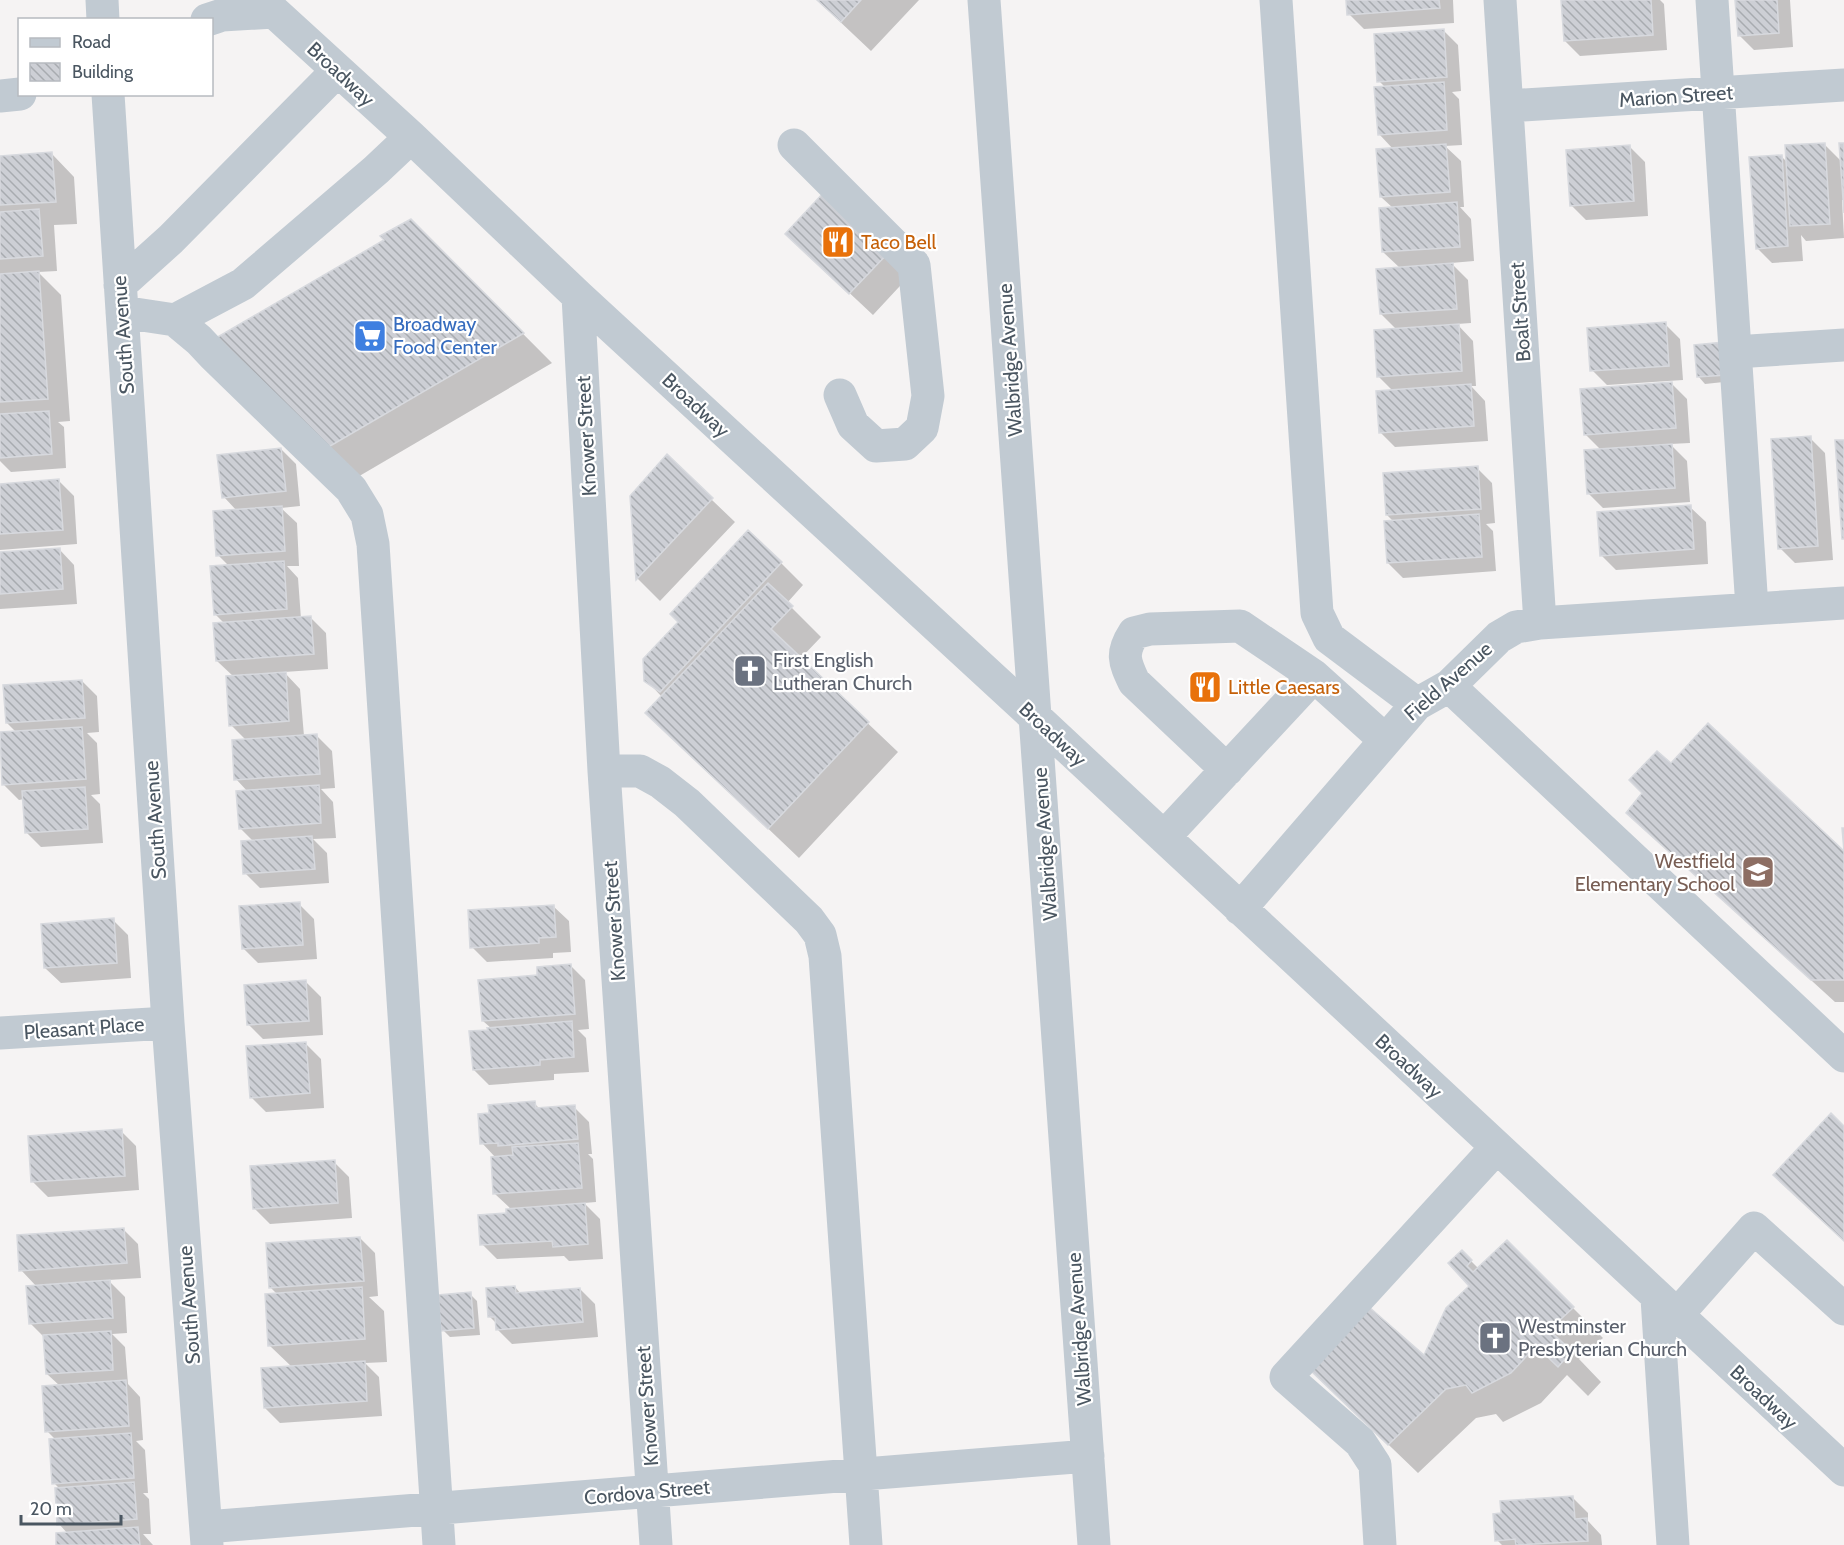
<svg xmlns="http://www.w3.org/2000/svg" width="1844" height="1545" viewBox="0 0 1844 1545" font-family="Cabin,sans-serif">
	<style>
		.shadow { fill: #0003 }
		.building { fill: url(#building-back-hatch); stroke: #d7d9de; stroke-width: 1.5 }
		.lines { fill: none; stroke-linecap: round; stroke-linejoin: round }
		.minor { stroke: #c1cad2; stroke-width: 33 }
		.labels { text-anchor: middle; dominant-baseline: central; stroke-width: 4.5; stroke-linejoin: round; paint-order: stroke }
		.street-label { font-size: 20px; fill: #4a5661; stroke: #fff }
		.food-label { font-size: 20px; fill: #c56008; stroke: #fff; text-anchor: start }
		.shop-label { font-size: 20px; fill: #366cbe; stroke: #fff; text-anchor: start }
		.worship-label { font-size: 20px; fill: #5b616d; stroke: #fff; text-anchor: start }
		.education-label { font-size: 20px; fill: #785e54; stroke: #fff; text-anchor: end }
	</style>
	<defs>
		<pattern id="building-back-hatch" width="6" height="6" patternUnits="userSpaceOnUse" patternTransform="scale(1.5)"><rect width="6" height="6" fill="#cdcfd5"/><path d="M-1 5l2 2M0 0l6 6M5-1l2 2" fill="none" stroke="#a8abb0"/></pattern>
	</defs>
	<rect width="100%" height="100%" fill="#f5f3f3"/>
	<path class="shadow" d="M 817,0 L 919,0 L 871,51 Z
		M 1348,0 L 1453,0 L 1454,23 L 1364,29 L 1349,14 Z
		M 1562,0 L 1660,0 L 1664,4 L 1667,50 L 1580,56 L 1565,41 Z
		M 1737,0 L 1790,0 L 1793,47 L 1754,50 L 1739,35 Z
		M 1443,30 L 1458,45 L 1461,91 L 1452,92 L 1459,99 L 1462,145 L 1445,146 L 1461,161 L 1464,207 L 1460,207 L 1471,219 L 1474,261 L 1451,263 L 1468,280 L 1471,323 L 1457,324 L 1473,341 L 1476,386 L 1471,386 L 1485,401 L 1488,441 L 1395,447 L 1380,432 L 1393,391 L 1379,377 L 1397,330 L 1381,314 L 1400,268 L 1383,252 L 1393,208 L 1381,197 L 1394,150 L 1379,134 L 1386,88 L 1379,81 Z
		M 1824,144 L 1842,162 L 1844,144 L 1844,200 L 1842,200 L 1844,238 L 1806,241 L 1801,235 L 1803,261 L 1772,263 L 1757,248 L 1781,156 L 1787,162 Z
		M 1630,147 L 1645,162 L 1648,216 L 1586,220 L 1571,205 Z
		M 52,154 L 74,177 L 77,224 L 54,225 L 57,271 L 38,272 L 61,295 L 70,421 L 58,422 L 64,427 L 66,468 L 11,472 L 0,461 L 0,158 Z
		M 826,192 L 912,273 L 873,315 L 810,256 Z
		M 411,221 L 552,363 L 356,478 L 218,338 L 386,240 Z
		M 1665,324 L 1680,339 L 1683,380 L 1607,385 L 1592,370 Z
		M 1695,346 L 1733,381 L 1705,384 L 1698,376 Z
		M 1672,384 L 1687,399 L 1690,443 L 1670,444 L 1687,461 L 1690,502 L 1603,508 L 1588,493 L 1601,450 L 1585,434 Z
		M 1810,438 L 1825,453 L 1833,560 L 1795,563 L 1780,548 Z
		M 281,449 L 296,464 L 300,506 L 281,508 L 297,523 L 299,566 L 287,566 L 298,578 L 301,619 L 311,618 L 326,633 L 328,669 L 284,672 L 300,689 L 304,736 L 317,736 L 332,751 L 335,788 L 321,789 L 333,802 L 336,838 L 313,839 L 327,853 L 329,883 L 260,888 L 245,873 L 254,842 L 240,828 L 248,792 L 236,779 L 246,740 L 231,725 L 234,677 L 217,661 L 225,624 L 215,614 L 229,566 L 218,555 L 237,511 L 224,497 Z
		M 667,457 L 735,522 L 660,601 L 638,579 L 632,497 Z
		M 1477,468 L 1492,483 L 1495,523 L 1486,524 L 1493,531 L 1496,571 L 1403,578 L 1388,563 L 1394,522 L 1387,515 Z
		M 59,481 L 74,496 L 77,544 L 0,550 L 0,485 Z
		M 1690,507 L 1706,522 L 1708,564 L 1616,570 L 1601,555 Z
		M 59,549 L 74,565 L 77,604 L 0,609 L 0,554 Z
		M 781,563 L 803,585 L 787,603 L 821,637 L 800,659 L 898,752 L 799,858 L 677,742 L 662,697 L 646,680 Z
		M 82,681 L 97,696 L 99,732 L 87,733 L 97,743 L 100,794 L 91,795 L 100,804 L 103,843 L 41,847 L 26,832 L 24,799 L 19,800 L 4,785 L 17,733 L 7,723 Z
		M 1671,765 L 1844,853 L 1844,1002 L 1835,1002 L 1628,813 Z
		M 299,904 L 314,919 L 317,959 L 258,963 L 243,948 Z
		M 553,906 L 569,921 L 571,952 L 553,953 L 553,958 L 487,962 L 472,947 Z
		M 113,920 L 128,935 L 131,978 L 61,983 L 45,968 Z
		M 570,965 L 585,980 L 589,1029 L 578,1030 L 586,1038 L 589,1072 L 554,1074 L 554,1080 L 489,1085 L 474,1070 L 492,1029 L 483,1021 L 539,977 Z
		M 306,982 L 321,997 L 323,1035 L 263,1039 L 248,1024 Z
		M 306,1044 L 321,1059 L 324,1108 L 266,1112 L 251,1097 Z
		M 534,1103 L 541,1110 L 574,1107 L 589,1122 L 592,1154 L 588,1154 L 593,1159 L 596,1202 L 584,1203 L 600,1219 L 603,1259 L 569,1261 L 564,1256 L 497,1259 L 482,1244 L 512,1210 L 495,1194 L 496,1158 L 482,1143 Z
		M 121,1131 L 136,1146 L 139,1190 L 48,1197 L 33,1182 Z
		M 334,1162 L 349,1177 L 352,1218 L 270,1224 L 255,1209 Z
		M 123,1229 L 138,1244 L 141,1278 L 108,1280 L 125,1297 L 127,1333 L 112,1334 L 125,1347 L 128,1384 L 140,1397 L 143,1440 L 136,1441 L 145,1450 L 148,1493 L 143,1493 L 149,1499 L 151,1534 L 143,1534 L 153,1545 L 58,1545 L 68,1534 L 59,1524 L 60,1489 L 54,1483 L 56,1440 L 47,1431 L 60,1386 L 47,1374 L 45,1338 L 30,1323 L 37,1287 L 21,1270 Z
		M 360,1238 L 375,1253 L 378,1296 L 369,1297 L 384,1311 L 387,1362 L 365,1363 L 379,1377 L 382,1416 L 280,1423 L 265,1408 L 292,1367 L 270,1346 L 277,1294 L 270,1287 Z
		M 1507,1242 L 1603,1338 L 1579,1359 L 1601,1382 L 1588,1396 L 1567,1375 L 1541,1403 L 1503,1422 L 1496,1414 L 1476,1418 L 1418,1473 L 1342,1400 L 1424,1357 L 1471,1286 L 1462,1252 L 1479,1269 Z
		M 515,1287 L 521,1294 L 580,1289 L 595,1304 L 598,1337 L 512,1344 L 497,1329 L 497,1324 L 489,1316 Z
		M 470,1294 L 477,1301 L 480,1335 L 450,1337 L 443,1330 Z
		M 1572,1497 L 1588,1513 L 1588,1521 L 1601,1535 L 1602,1545 L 1502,1545 L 1497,1540 Z"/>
	<path class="building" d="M 817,0 L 861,0 L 841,22 Z
		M 1346,0 L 1439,0 L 1440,8 L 1347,15 Z
		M 1561,0 L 1651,0 L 1653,35 L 1564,41 Z
		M 1735,0 L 1777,0 L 1779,33 L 1738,36 Z
		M 1444,29 L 1447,77 L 1377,82 L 1374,34 Z
		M 1444,82 L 1447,130 L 1378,135 L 1374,87 Z
		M 1825,143 L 1830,224 L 1790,226 L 1785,145 Z
		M 1839,143 L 1844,143 L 1844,213 Z
		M 1446,144 L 1450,192 L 1380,197 L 1376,149 Z
		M 1630,145 L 1634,201 L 1570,206 L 1566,150 Z
		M 52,152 L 56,202 L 0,205 L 0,156 Z
		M 1782,155 L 1788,246 L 1756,249 L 1749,157 Z
		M 826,190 L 891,250 L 849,294 L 785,234 Z
		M 1457,202 L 1460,247 L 1382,252 L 1379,208 Z
		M 39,209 L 43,256 L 0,259 L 0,212 Z
		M 411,219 L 524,333 L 325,449 L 216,338 L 384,240 L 380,236 Z
		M 1453,263 L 1457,309 L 1380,314 L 1376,269 Z
		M 39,271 L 48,399 L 0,402 L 0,274 Z
		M 1666,322 L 1669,366 L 1590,371 L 1587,328 Z
		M 1459,324 L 1462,371 L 1377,377 L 1374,330 Z
		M 1724,342 L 1727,375 L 1697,377 L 1694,345 Z
		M 1672,382 L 1676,428 L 1584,435 L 1580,389 Z
		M 1471,384 L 1474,426 L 1379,433 L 1376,391 Z
		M 49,411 L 52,454 L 0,458 L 0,414 Z
		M 1811,436 L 1818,546 L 1778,549 L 1771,439 Z
		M 1835,440 L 1844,440 L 1844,539 L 1842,539 Z
		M 1672,444 L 1675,488 L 1587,494 L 1584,450 Z
		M 281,448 L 286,491 L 222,498 L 217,455 Z
		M 667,454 L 713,498 L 636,580 L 630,496 Z
		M 1478,466 L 1481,509 L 1386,515 L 1383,473 Z
		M 59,479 L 63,530 L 0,534 L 0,484 Z
		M 1691,505 L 1694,549 L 1600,556 L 1597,512 Z
		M 282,506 L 285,551 L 216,556 L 213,511 Z
		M 1479,514 L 1482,557 L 1387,563 L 1384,521 Z
		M 748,530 L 782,562 L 660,692 L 644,681 L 643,659 L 678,622 L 670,614 Z
		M 60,548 L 63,589 L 0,594 L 0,552 Z
		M 284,561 L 287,609 L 214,615 L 210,566 Z
		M 768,583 L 793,606 L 771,629 L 869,722 L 768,829 L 645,713 Z
		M 311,616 L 314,654 L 216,661 L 213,623 Z
		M 286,672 L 289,721 L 229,726 L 226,676 Z
		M 82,680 L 85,718 L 6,723 L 3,685 Z
		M 1708,723 L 1844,851 L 1842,828 L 1844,828 L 1844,980 L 1811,980 L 1626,813 L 1642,793 L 1629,780 L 1657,751 L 1671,763 Z
		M 82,727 L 86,779 L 2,785 L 0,732 Z
		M 317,734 L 320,774 L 234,780 L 232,740 Z
		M 319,785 L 321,823 L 239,829 L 236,791 Z
		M 85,787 L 88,829 L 25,833 L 22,791 Z
		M 312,836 L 315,869 L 243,874 L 241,841 Z
		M 300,902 L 303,945 L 242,949 L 239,906 Z
		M 554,905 L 556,937 L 539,938 L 539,943 L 470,948 L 468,910 Z
		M 114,918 L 117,963 L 44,968 L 41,924 Z
		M 571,964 L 575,1014 L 482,1021 L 478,980 L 537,975 L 537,967 Z
		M 306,980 L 309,1021 L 247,1025 L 244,985 Z
		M 572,1021 L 574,1057 L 540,1060 L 540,1065 L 473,1070 L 469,1031 L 488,1030 L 487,1028 Z
		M 306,1042 L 310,1093 L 250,1098 L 246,1046 Z
		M 535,1101 L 536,1108 L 575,1105 L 578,1139 L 498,1146 L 498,1143 L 480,1144 L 478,1114 L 489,1113 L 488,1105 Z
		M 1831,1113 L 1844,1126 L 1844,1241 L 1773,1175 Z
		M 122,1129 L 125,1176 L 31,1182 L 28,1136 Z
		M 578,1143 L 582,1188 L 493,1194 L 491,1157 L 513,1155 L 512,1147 Z
		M 335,1160 L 338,1203 L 253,1209 L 250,1166 Z
		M 585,1203 L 588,1244 L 553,1247 L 552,1241 L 480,1245 L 478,1215 L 506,1213 L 506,1209 Z
		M 124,1228 L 127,1263 L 19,1271 L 17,1235 Z
		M 360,1237 L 364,1281 L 269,1288 L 266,1243 Z
		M 1507,1240 L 1574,1307 L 1549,1330 L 1572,1351 L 1558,1367 L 1536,1346 L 1511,1373 L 1472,1393 L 1466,1385 L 1446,1389 L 1388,1445 L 1310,1370 L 1369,1307 L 1424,1355 L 1446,1308 L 1469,1286 L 1448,1263 L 1462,1250 L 1472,1260 L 1467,1266 L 1473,1272 Z
		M 110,1280 L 113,1318 L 29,1324 L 26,1286 Z
		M 515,1286 L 516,1293 L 580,1288 L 583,1322 L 496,1330 L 495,1317 L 488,1317 L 486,1288 Z
		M 362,1287 L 365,1339 L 268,1346 L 265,1294 Z
		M 471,1292 L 474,1328 L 441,1331 L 438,1295 Z
		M 111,1331 L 113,1370 L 46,1374 L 43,1335 Z
		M 365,1361 L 367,1401 L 264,1408 L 261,1368 Z
		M 126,1380 L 129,1426 L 45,1432 L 42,1386 Z
		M 131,1433 L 134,1478 L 52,1484 L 49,1439 Z
		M 134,1482 L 137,1519 L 57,1525 L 55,1488 Z
		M 1573,1496 L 1575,1519 L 1587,1518 L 1588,1541 L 1516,1545 L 1515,1539 L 1495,1541 L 1493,1514 L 1501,1513 L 1500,1501 Z
		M 138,1527 L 140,1545 L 56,1545 L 56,1533 Z"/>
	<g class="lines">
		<path class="minor" d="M 102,0 L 103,20
			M 261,0 L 411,137 L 578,296 L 1035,717 L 1844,1470
			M 984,0 L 1094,1545
			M 1276,0 L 1317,613 L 1329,638 L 1417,704
			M 1500,0 L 1540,623
			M 1712,0 L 1752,608
			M 207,20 L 222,15 L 274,12
			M 108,94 L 168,1023 L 207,1545
			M 0,96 L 20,94
			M 1507,106 L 1844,85
			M 794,145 L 914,265 L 928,396 L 922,428 L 905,444 L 876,446 L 853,425 L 840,395
			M 120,285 L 171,239 L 337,71
			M 578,296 L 604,771 L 656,1545
			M 122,312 L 175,320 L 199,340 L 214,356 L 351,489 L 367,515 L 373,544 L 439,1545
			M 175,320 L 243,284 L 376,170 L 411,137
			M 1735,352 L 1844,345
			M 1449,686 L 1844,1056
			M 1227,770 L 1134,682 C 1124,661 1121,653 1134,633 L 1150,629 L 1240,626 L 1314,676
			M 604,771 L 640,771 L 660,782 L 687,803 L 809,920 L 820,935 L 825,956 L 866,1545
			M 1164,837 L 1314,676 L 1385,740
			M 1240,909 L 1417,704 L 1449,686 L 1499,637 L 1516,627 L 1540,623 L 1844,603
			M 0,1033 L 168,1023
			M 1657,1298 L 1673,1545
			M 1676,1316 L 1754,1228 L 1844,1309
			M 206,1527 L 1088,1456
			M 1380,1545 L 1375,1465 L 1360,1442 L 1286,1377 L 1496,1148"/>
	</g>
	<defs>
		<symbol id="restaurant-square" viewBox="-11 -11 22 22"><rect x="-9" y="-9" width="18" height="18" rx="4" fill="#e8710a" stroke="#fff"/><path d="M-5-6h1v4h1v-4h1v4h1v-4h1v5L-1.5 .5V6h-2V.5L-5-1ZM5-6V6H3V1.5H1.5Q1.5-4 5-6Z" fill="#fff"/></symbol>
		<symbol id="supermarket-square" viewBox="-11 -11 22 22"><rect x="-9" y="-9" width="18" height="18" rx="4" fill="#3f7fe0" stroke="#fff"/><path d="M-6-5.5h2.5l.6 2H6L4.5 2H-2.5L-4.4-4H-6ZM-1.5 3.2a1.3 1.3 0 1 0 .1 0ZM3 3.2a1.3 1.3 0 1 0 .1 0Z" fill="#fff"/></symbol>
		<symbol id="church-square" viewBox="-11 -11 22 22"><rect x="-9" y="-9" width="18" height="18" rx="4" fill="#6b7280" stroke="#fff"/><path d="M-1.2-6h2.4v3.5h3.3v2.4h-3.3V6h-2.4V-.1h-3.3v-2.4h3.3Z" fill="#fff"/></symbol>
		<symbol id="school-square" viewBox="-11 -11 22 22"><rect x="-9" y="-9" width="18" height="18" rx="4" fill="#8d6e63" stroke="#fff"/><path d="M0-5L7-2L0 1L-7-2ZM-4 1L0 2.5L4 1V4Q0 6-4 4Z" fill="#fff"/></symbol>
	</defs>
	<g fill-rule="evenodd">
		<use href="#restaurant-square" x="819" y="223" width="38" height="38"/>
		<use href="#supermarket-square" x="351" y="317" width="38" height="38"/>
		<use href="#church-square" x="731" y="652" width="38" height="38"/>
		<use href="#restaurant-square" x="1186" y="668" width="38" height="38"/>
		<use href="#school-square" x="1739" y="853" width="38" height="38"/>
		<use href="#church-square" x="1476" y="1319" width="38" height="38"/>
	</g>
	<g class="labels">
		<g class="street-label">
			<text transform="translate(341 74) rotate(43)">Broadway</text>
			<text transform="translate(1676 96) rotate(-4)">Marion Street</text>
			<text transform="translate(1520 312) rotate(-94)">Boalt Street</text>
			<text transform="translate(123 335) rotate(-94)">South Avenue</text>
			<text transform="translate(1010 360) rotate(-94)">Walbridge Avenue</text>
			<text transform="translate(696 405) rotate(43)">Broadway</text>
			<text transform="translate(586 436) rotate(-93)">Knower Street</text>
			<text transform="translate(1448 681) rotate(-41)">Field Avenue</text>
			<text transform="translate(1053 734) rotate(43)">Broadway</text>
			<text transform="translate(155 820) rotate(-94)">South Avenue</text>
			<text transform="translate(1045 844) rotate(-94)">Walbridge Avenue</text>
			<text transform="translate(614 921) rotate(-94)">Knower Street</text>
			<text transform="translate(84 1028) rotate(-4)">Pleasant Place</text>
			<text transform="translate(1409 1066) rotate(43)">Broadway</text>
			<text transform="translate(189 1305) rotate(-94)">South Avenue</text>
			<text transform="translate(1079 1329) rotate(-94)">Walbridge Avenue</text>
			<text transform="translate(1764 1397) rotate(43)">Broadway</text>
			<text transform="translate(647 1406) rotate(-94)">Knower Street</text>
			<text transform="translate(647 1492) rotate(-5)">Cordova Street</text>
		</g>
		<g class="food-label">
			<text x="861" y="242">Taco Bell</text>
			<text x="1228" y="687">Little Caesars</text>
		</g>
		<g class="shop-label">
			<text x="393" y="324">Broadway<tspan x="393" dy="23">Food Center</tspan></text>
		</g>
		<g class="worship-label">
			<text x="773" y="660">First English<tspan x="773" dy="23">Lutheran Church</tspan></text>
			<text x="1518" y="1326">Westminster<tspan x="1518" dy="23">Presbyterian Church</tspan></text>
		</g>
		<g class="education-label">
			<text x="1735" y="861">Westfield<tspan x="1735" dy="23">Elementary School</tspan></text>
		</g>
	</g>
	<rect x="18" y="18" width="195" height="78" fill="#ffffff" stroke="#b7bbc0" stroke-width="1.5"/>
	<rect x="30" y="38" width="30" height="9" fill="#c1cad2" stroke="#b7bbc0" stroke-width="1.5"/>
	<text x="72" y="48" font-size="18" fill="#4a5661">Road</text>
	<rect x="30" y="63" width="30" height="18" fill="url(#building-back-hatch)" stroke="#b7bbc0" stroke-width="1.5"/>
	<text x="72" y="78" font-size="18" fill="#4a5661">Building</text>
	<path d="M21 1515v9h100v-9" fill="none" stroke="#4a5661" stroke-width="3"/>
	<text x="30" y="1515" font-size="18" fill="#4a5661" stroke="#ffffff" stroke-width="4.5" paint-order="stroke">20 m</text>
</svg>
